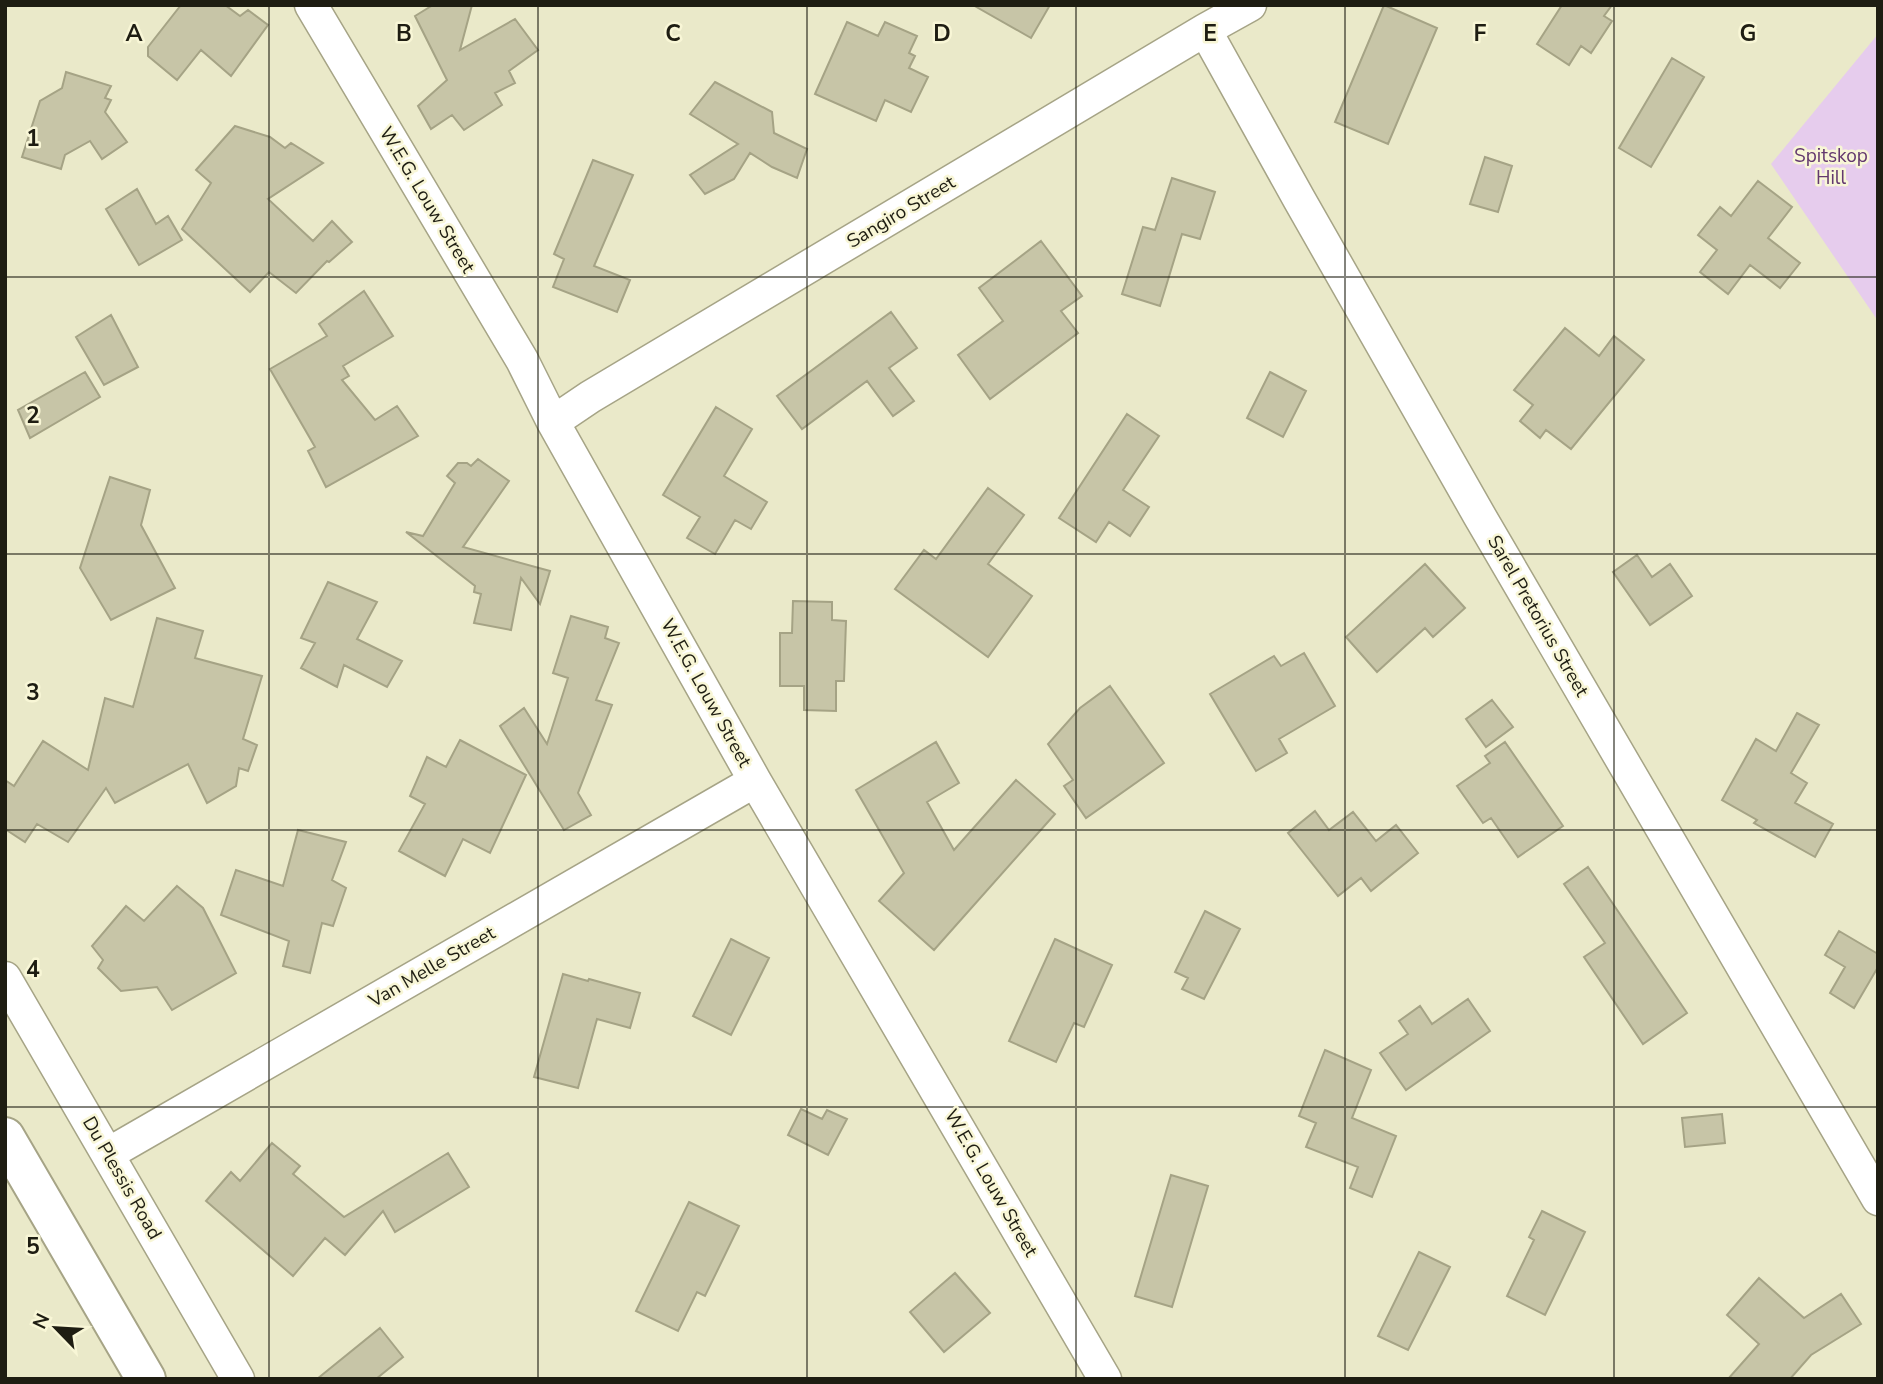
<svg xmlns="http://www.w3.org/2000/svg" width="1883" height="1384" viewBox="0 0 1883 1384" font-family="'Nunito Sans',sans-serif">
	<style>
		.green { fill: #e6cced }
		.building { fill: #c7c5a7; stroke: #a5a385; stroke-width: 2 }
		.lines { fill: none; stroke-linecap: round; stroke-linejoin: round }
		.minor-casing { stroke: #a6a486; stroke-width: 35 }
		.tertiary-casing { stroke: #a6a486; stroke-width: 42 }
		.minor { stroke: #fff; stroke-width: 32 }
		.tertiary { stroke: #fff; stroke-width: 38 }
		.grid { fill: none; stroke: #1e1d12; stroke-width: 2; stroke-opacity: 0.55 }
		.labels { text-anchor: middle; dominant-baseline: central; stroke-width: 5; stroke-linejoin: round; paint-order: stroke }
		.park-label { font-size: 19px; fill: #63386f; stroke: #f8f6d6 }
		.street-label { font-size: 19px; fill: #1e1d12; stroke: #f8f6d6 }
		.grid-label { font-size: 23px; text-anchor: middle; font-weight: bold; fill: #1e1d12; stroke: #f8f6d6; stroke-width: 5; stroke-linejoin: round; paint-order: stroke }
	</style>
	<rect width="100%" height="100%" fill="#eae9c9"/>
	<path class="green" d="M 1878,34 L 1878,321 L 1771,164 Z"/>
	<path class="building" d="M 181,5 L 225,5 L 240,16 L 248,10 L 268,25 L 231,76 L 201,50 L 177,80 L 148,56 L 148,47 Z
		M 433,5 L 472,5 L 460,50 L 515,19 L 538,50 L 509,71 L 515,83 L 495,93 L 502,105 L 464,130 L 452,115 L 431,129 L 418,106 L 447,80 L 415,16 Z
		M 973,5 L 1050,5 L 1031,38 Z
		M 1384,5 L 1437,28 L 1388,144 L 1335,122 Z
		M 1562,5 L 1612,5 L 1604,16 L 1612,21 L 1591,53 L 1581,46 L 1569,65 L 1537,44 Z
		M 847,22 L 878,36 L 885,22 L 917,36 L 909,53 L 915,56 L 909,68 L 928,77 L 911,112 L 885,100 L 876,121 L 815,94 Z
		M 1672,58 L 1704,77 L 1651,167 L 1619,148 Z
		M 66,72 L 111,86 L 105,98 L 111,100 L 105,112 L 127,142 L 102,159 L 90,141 L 65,155 L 61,169 L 22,157 L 40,101 L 62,88 Z
		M 715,82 L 772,112 L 774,133 L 807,149 L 797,178 L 772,167 L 750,153 L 734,179 L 705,194 L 690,175 L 738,144 L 690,114 Z
		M 235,126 L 270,137 L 285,148 L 291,143 L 323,163 L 268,199 L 313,241 L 332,221 L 352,242 L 329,262 L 327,261 L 296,293 L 269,272 L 250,292 L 182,229 L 211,183 L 196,170 Z
		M 1485,157 L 1512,166 L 1498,212 L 1470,204 Z
		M 593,160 L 633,175 L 594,266 L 630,280 L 617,312 L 553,287 L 564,259 L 554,254 Z
		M 1172,178 L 1215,192 L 1200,239 L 1182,234 L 1160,306 L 1122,294 L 1143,227 L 1155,230 Z
		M 1758,181 L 1792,207 L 1768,238 L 1800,263 L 1780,288 L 1750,265 L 1728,294 L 1700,272 L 1717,250 L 1698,235 L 1720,207 L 1731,216 Z
		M 137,189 L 156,224 L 168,216 L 182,240 L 139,265 L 106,209 Z
		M 1041,241 L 1082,296 L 1061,311 L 1078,333 L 990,399 L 958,355 L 1003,321 L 979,288 Z
		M 364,291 L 393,336 L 343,366 L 349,376 L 342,380 L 375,420 L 397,406 L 418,436 L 326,487 L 308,451 L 315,447 L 270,369 L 327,336 L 319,324 Z
		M 891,312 L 917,348 L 889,368 L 914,401 L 893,416 L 867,381 L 802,429 L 777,396 Z
		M 111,315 L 138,367 L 104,385 L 76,337 Z
		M 1565,328 L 1599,356 L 1614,336 L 1644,360 L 1571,449 L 1546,430 L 1540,438 L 1520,421 L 1533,405 L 1514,390 Z
		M 85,372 L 100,397 L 30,438 L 18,410 Z
		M 1270,372 L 1306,391 L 1283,437 L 1247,418 Z
		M 716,407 L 752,429 L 724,476 L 767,502 L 751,529 L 735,520 L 715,554 L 687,538 L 700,517 L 663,495 Z
		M 1127,414 L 1159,436 L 1123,490 L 1149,507 L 1130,536 L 1109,522 L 1096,542 L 1059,518 Z
		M 478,459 L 509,481 L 463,547 L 550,571 L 540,604 L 521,578 L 511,630 L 474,623 L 481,594 L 474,592 L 475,586 L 406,532 L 423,536 L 455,483 L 447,476 L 458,463 L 467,463 L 471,466 Z
		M 110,477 L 150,490 L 141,525 L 175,588 L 111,620 L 80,568 Z
		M 988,488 L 1024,515 L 988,564 L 1032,596 L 988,657 L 895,589 L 924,550 L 936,559 Z
		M 1637,555 L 1652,577 L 1670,564 L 1692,596 L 1650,625 L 1613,572 Z
		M 1425,564 L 1465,608 L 1433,637 L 1425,628 L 1377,672 L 1346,637 Z
		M 328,582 L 377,602 L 357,639 L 402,661 L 387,687 L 344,665 L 337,687 L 301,668 L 315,643 L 301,638 Z
		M 793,601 L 832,602 L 832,620 L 846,621 L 844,681 L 836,681 L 836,711 L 804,710 L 804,686 L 780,686 L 780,633 L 792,633 Z
		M 571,616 L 608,627 L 605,638 L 619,643 L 596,700 L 612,705 L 578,793 L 591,815 L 564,830 L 500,726 L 524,708 L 547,744 L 568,678 L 553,673 Z
		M 157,618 L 203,631 L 195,658 L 262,676 L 243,739 L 257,745 L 248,771 L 239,768 L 236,786 L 207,803 L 188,764 L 115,803 L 106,788 L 68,842 L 37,824 L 25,842 L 5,829 L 5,780 L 14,786 L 43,741 L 88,770 L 105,698 L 133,707 Z
		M 1304,653 L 1335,706 L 1279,739 L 1287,753 L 1256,771 L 1210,694 L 1274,656 L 1281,666 Z
		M 1110,686 L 1164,763 L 1086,818 L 1064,786 L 1073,780 L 1048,744 L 1080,708 Z
		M 1492,700 L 1513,727 L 1486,747 L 1466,719 Z
		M 1797,713 L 1819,725 L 1791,773 L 1807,783 L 1795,803 L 1833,824 L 1815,857 L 1754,823 L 1757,820 L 1722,800 L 1756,739 L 1776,751 Z
		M 460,740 L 526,775 L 490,853 L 463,839 L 445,876 L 399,851 L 425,804 L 410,796 L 427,757 L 446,767 Z
		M 936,742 L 959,783 L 927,802 L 954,850 L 1016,780 L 1055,814 L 934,950 L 879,901 L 904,873 L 856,790 Z
		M 1505,742 L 1563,826 L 1518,857 L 1491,818 L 1483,823 L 1457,786 L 1490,763 L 1485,756 Z
		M 1315,811 L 1329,830 L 1353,812 L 1376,841 L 1396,825 L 1418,853 L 1371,891 L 1361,878 L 1338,896 L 1288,833 Z
		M 298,830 L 346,842 L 332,880 L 346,888 L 333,926 L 322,923 L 310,973 L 283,966 L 289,941 L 221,915 L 236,870 L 283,886 Z
		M 1588,867 L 1687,1013 L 1643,1044 L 1584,957 L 1605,943 L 1564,884 Z
		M 177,886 L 203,908 L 236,973 L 172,1010 L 157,987 L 121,991 L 98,968 L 103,960 L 92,946 L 126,906 L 144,921 Z
		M 1205,911 L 1240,929 L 1204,999 L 1182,989 L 1188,978 L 1175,972 Z
		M 1839,931 L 1878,954 L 1878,967 L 1854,1008 L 1830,993 L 1845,967 L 1825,955 Z
		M 731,939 L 769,958 L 731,1035 L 693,1016 Z
		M 1055,939 L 1112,965 L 1084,1027 L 1074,1023 L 1056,1062 L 1009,1041 Z
		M 563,974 L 588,981 L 589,979 L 640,993 L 630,1028 L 597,1019 L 578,1088 L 534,1077 Z
		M 1468,999 L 1490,1031 L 1406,1090 L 1380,1053 L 1408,1034 L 1399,1021 L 1420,1006 L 1432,1024 Z
		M 1325,1050 L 1371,1070 L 1352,1118 L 1396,1136 L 1372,1197 L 1350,1188 L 1358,1167 L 1306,1147 L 1316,1123 L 1299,1116 Z
		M 801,1109 L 822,1119 L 827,1110 L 847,1119 L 828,1155 L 788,1135 Z
		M 1722,1114 L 1725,1143 L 1685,1147 L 1682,1118 Z
		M 272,1143 L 300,1166 L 293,1174 L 344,1217 L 448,1153 L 469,1187 L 395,1232 L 383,1211 L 345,1255 L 325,1238 L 293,1276 L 206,1201 L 231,1172 L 240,1181 Z
		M 1171,1175 L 1208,1186 L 1172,1307 L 1135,1296 Z
		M 689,1202 L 739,1226 L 705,1296 L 697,1292 L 678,1331 L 636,1311 Z
		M 1542,1211 L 1585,1232 L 1545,1315 L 1507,1296 L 1534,1240 L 1529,1237 Z
		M 1419,1252 L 1450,1267 L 1408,1350 L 1378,1336 Z
		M 955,1273 L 990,1313 L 944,1352 L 910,1312 Z
		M 1759,1278 L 1804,1318 L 1841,1294 L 1861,1324 L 1811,1355 L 1790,1379 L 1728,1379 L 1759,1344 L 1727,1315 Z
		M 380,1328 L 403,1357 L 376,1379 L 317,1379 Z"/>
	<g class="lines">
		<defs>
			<path id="minor" d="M 311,5 L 522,360 L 553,422 L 755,781 L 1105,1379
				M 1205,30 L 1299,199 L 1479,515 L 1878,1199
				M 553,422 L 590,397 L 1205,30 L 1250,5
				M 5,978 L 238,1379
				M 108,1154 L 755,781"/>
			<path id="tertiary" d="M 5,1137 L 146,1379"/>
		</defs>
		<use href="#minor" class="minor-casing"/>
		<use href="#tertiary" class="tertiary-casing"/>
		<use href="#minor" class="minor"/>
		<use href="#tertiary" class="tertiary"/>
	</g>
	<path class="grid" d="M 269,5 L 269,1379M 538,5 L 538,1379M 807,5 L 807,1379M 1076,5 L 1076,1379M 1345,5 L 1345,1379M 1614,5 L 1614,1379M 5,277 L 1878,277M 5,554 L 1878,554M 5,830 L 1878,830M 5,1107 L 1878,1107"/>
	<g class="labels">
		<g class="park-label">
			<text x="1831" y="156">Spitskop<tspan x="1831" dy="22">Hill</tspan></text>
		</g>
		<g class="street-label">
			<text transform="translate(427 200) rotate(59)">W.E.G. Louw Street</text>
			<text transform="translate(901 212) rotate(-31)">Sangiro Street</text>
			<text transform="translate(1538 616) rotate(60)">Sarel Pretorius Street</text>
			<text transform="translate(706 693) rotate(61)">W.E.G. Louw Street</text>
			<text transform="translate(432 967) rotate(-30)">Van Melle Street</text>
			<text transform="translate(122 1178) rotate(60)">Du Plessis Road</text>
			<text transform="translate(991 1183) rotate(60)">W.E.G. Louw Street</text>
		</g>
	</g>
	<g class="grid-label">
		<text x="134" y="41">A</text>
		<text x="404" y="41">B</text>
		<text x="673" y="41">C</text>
		<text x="942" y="41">D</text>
		<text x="1210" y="41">E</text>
		<text x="1480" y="41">F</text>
		<text x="1748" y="41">G</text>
		<text x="33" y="146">1</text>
		<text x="33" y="423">2</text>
		<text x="33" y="700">3</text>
		<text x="33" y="977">4</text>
		<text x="33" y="1254">5</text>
	</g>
	<rect width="1883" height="1384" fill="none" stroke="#1e1d12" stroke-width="14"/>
	<g transform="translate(56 1328) rotate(295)" stroke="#f8f6d6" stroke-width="5" paint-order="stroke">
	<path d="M0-5L12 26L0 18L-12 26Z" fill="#1e1d12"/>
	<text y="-10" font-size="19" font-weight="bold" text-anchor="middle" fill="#1e1d12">N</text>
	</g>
</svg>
